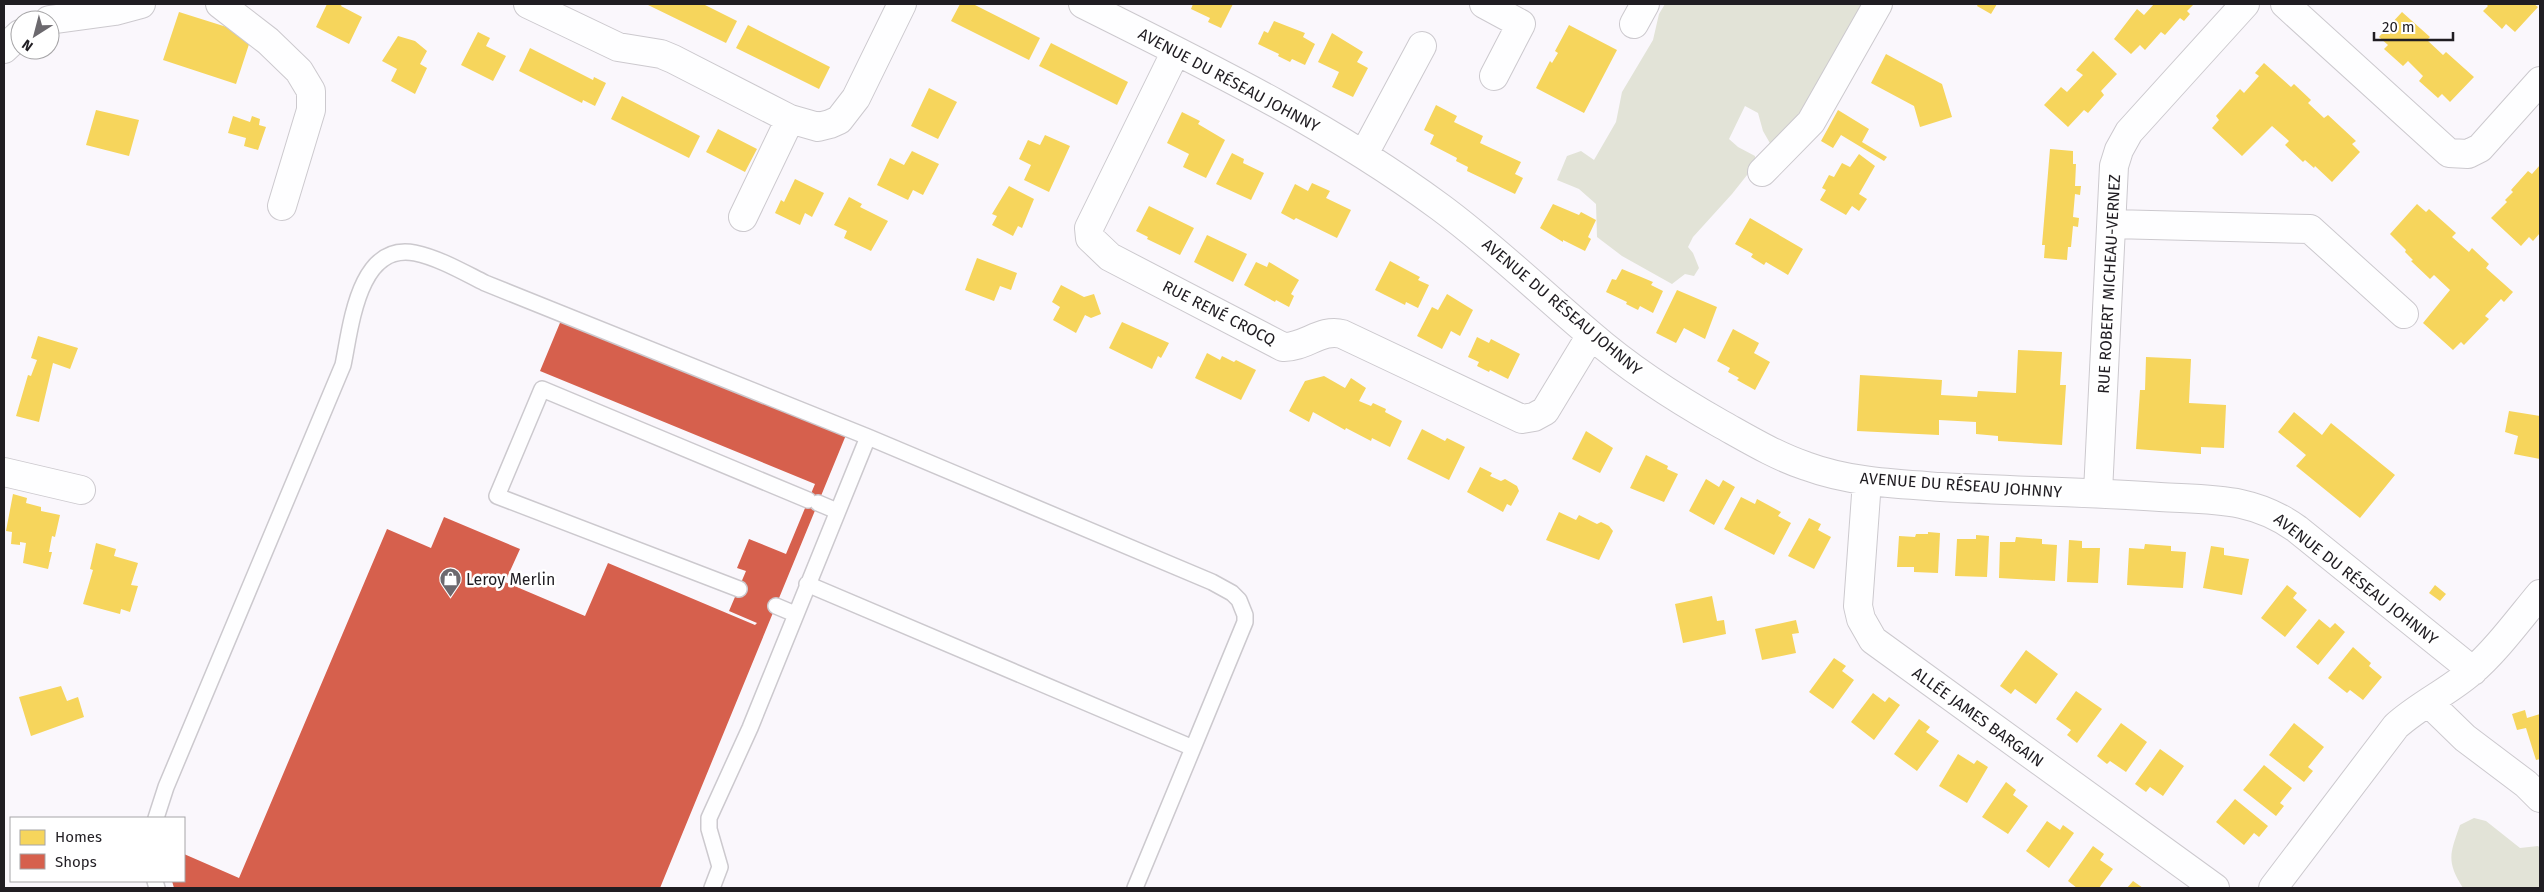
<svg xmlns="http://www.w3.org/2000/svg" width="2544" height="892" viewBox="0 0 2544 892" font-family="'Fira Sans',sans-serif">
	<style>
		.green { fill: #e2e3d7 }
		.homes { fill: #f6d55c }
		.shops { fill: #d6604d }
		.lines { fill: none; stroke-linecap: round; stroke-linejoin: round }
		.lane-casing { stroke: #ccc9ce; stroke-width: 18 }
		.street-casing { stroke: #ccc9ce; stroke-width: 30 }
		.lane { stroke: #fefeff; stroke-width: 15 }
		.street { stroke: #fefeff; stroke-width: 28 }
		.labels { text-anchor: middle; dominant-baseline: central; stroke-width: 5; stroke-linejoin: round; paint-order: stroke }
		.street-label { font-size: 16px; fill: #201d22; stroke: #fff }
		.poi-label { font-size: 16px; fill: #201d22; stroke: #fff; text-anchor: start }
	</style>
	<rect width="100%" height="100%" fill="#faf7fc"/>
	<path class="green" d="M 1665,4 L 1872,4 L 1807,108 L 1771,145 L 1763,131 L 1758,113 L 1745,106 L 1729,139 L 1738,147 L 1755,156 L 1755,165 L 1732,194 L 1693,237 L 1688,247 L 1693,253 L 1699,268 L 1694,276 L 1685,274 L 1672,284 L 1622,256 L 1597,237 L 1596,204 L 1579,189 L 1557,180 L 1567,156 L 1581,151 L 1594,160 L 1616,122 L 1622,92 L 1653,40 L 1659,14 Z
		M 2474,818 L 2486,821 L 2520,848 L 2538,846 L 2540,848 L 2540,888 L 2463,888 C 2446,861 2450,854 2460,825 Z"/>
	<path class="homes" d="M 327,4 L 342,4 L 341,6 L 362,17 L 349,44 L 316,27 Z
		M 646,4 L 703,4 L 737,21 L 726,43 Z
		M 960,4 L 973,4 L 1040,38 L 1029,60 L 951,21 Z
		M 1193,4 L 1233,4 L 1221,28 L 1208,22 L 1210,18 L 1191,9 Z
		M 1978,4 L 1997,4 L 1991,14 L 1977,6 Z
		M 2154,4 L 2194,4 L 2187,11 L 2190,14 L 2184,21 L 2180,18 L 2165,35 L 2161,32 L 2145,50 L 2140,45 L 2131,54 L 2114,39 L 2137,9 L 2144,15 Z
		M 2486,4 L 2534,4 L 2538,7 L 2515,32 L 2506,24 L 2502,29 L 2483,11 L 2488,6 Z
		M 179,12 L 252,35 L 236,84 L 163,60 Z
		M 2402,12 L 2430,37 L 2427,40 L 2443,55 L 2446,52 L 2474,77 L 2450,102 L 2442,94 L 2438,98 L 2419,81 L 2423,76 L 2408,61 L 2403,66 L 2384,49 L 2388,45 L 2379,37 Z
		M 1274,21 L 1305,33 L 1303,37 L 1315,44 L 1305,65 L 1292,59 L 1290,62 L 1278,56 L 1279,54 L 1258,44 L 1264,31 L 1268,33 Z
		M 748,25 L 830,67 L 819,89 L 736,48 Z
		M 1569,25 L 1617,50 L 1584,113 L 1536,88 L 1550,61 L 1552,63 L 1558,53 L 1555,51 Z
		M 478,32 L 490,38 L 486,46 L 506,56 L 493,81 L 461,65 Z
		M 1332,33 L 1363,52 L 1357,62 L 1368,68 L 1353,97 L 1332,87 L 1339,72 L 1318,62 Z
		M 398,36 L 415,41 L 427,51 L 420,64 L 427,68 L 415,94 L 391,81 L 397,69 L 382,61 Z
		M 1051,43 L 1128,82 L 1117,105 L 1039,66 Z
		M 530,48 L 593,80 L 594,77 L 606,83 L 595,106 L 583,100 L 582,103 L 519,71 Z
		M 2093,51 L 2117,74 L 2101,91 L 2104,95 L 2088,113 L 2084,110 L 2068,127 L 2044,105 L 2061,87 L 2067,92 L 2083,75 L 2076,70 Z
		M 1886,54 L 1942,84 L 1952,117 L 1920,127 L 1914,106 L 1871,83 Z
		M 2264,63 L 2291,87 L 2294,84 L 2311,100 L 2308,103 L 2324,118 L 2328,115 L 2356,141 L 2352,144 L 2360,152 L 2332,182 L 2315,166 L 2314,168 L 2305,160 L 2303,162 L 2285,145 L 2289,141 L 2272,126 L 2242,156 L 2212,128 L 2219,120 L 2216,116 L 2240,89 L 2244,93 L 2259,76 L 2255,73 Z
		M 929,88 L 957,102 L 938,139 L 911,126 Z
		M 622,96 L 700,136 L 689,158 L 611,119 Z
		M 1436,105 L 1457,116 L 1454,122 L 1483,136 L 1480,143 L 1521,162 L 1515,174 L 1523,178 L 1515,194 L 1467,171 L 1468,167 L 1456,161 L 1457,158 L 1430,144 L 1434,135 L 1424,130 Z
		M 96,110 L 139,120 L 129,156 L 86,145 Z
		M 1838,110 L 1869,129 L 1862,142 L 1887,157 L 1884,161 L 1841,135 L 1833,148 L 1821,141 Z
		M 1182,112 L 1200,121 L 1198,124 L 1225,140 L 1206,178 L 1183,167 L 1189,154 L 1167,143 Z
		M 233,116 L 250,122 L 252,116 L 260,119 L 259,125 L 266,127 L 258,150 L 244,146 L 246,138 L 228,133 Z
		M 718,129 L 757,149 L 745,172 L 706,152 Z
		M 1045,135 L 1070,146 L 1049,192 L 1024,180 L 1031,165 L 1019,159 L 1028,140 L 1040,145 Z
		M 2050,149 L 2073,151 L 2073,164 L 2076,164 L 2075,186 L 2081,186 L 2080,195 L 2075,194 L 2073,217 L 2079,218 L 2078,227 L 2073,226 L 2071,247 L 2068,247 L 2067,260 L 2044,258 L 2045,245 L 2042,245 Z
		M 912,151 L 939,164 L 923,195 L 913,190 L 908,200 L 877,185 L 890,158 L 904,165 Z
		M 1232,153 L 1244,159 L 1243,163 L 1264,173 L 1251,200 L 1216,184 Z
		M 1859,154 L 1875,166 L 1859,194 L 1867,199 L 1859,211 L 1852,206 L 1846,215 L 1820,200 L 1826,190 L 1822,188 L 1829,175 L 1834,177 L 1842,163 L 1850,167 Z
		M 2540,165 L 2540,233 L 2533,241 L 2529,237 L 2521,246 L 2491,218 L 2507,202 L 2505,200 L 2513,192 L 2511,190 L 2528,171 L 2532,174 Z
		M 795,179 L 824,193 L 812,217 L 805,213 L 800,225 L 775,213 L 781,200 L 784,202 Z
		M 1312,183 L 1330,191 L 1326,198 L 1351,210 L 1337,238 L 1296,218 L 1294,220 L 1281,213 L 1295,184 L 1308,191 Z
		M 1009,186 L 1034,199 L 1022,228 L 1018,226 L 1013,236 L 992,225 L 997,216 L 992,214 Z
		M 849,197 L 862,204 L 860,207 L 888,221 L 871,251 L 844,238 L 847,231 L 834,225 Z
		M 1553,204 L 1579,215 L 1581,212 L 1596,220 L 1588,237 L 1591,239 L 1585,251 L 1563,240 L 1563,242 L 1540,228 Z
		M 2417,204 L 2426,212 L 2429,209 L 2456,233 L 2452,237 L 2469,252 L 2472,248 L 2489,264 L 2486,268 L 2513,292 L 2504,302 L 2501,299 L 2485,316 L 2489,319 L 2464,345 L 2461,342 L 2453,350 L 2423,323 L 2450,290 L 2434,275 L 2430,279 L 2411,261 L 2413,260 L 2405,252 L 2406,250 L 2390,234 Z
		M 1149,206 L 1194,228 L 1180,255 L 1147,239 L 1148,237 L 1136,231 Z
		M 1750,218 L 1803,249 L 1788,275 L 1766,262 L 1764,265 L 1751,257 L 1753,254 L 1735,244 Z
		M 1207,235 L 1247,254 L 1233,282 L 1194,262 Z
		M 977,258 L 1017,273 L 1011,290 L 1000,286 L 994,301 L 965,290 Z
		M 1390,261 L 1420,277 L 1418,280 L 1429,285 L 1418,308 L 1406,302 L 1405,305 L 1375,290 Z
		M 1256,262 L 1267,267 L 1269,262 L 1299,280 L 1291,294 L 1294,296 L 1289,307 L 1276,300 L 1275,302 L 1244,285 Z
		M 1622,269 L 1653,282 L 1651,285 L 1663,291 L 1653,313 L 1640,306 L 1638,310 L 1626,304 L 1627,302 L 1606,292 L 1612,279 L 1616,280 Z
		M 1061,285 L 1084,297 L 1094,294 L 1101,314 L 1091,318 L 1085,315 L 1076,333 L 1053,320 L 1060,307 L 1052,302 Z
		M 1677,290 L 1717,307 L 1705,339 L 1684,328 L 1676,343 L 1656,333 Z
		M 1447,294 L 1473,310 L 1460,336 L 1451,331 L 1442,349 L 1417,336 L 1432,307 L 1438,310 Z
		M 1122,322 L 1169,343 L 1161,358 L 1158,356 L 1152,369 L 1109,348 Z
		M 1733,329 L 1759,343 L 1754,353 L 1770,362 L 1755,390 L 1737,380 L 1739,378 L 1728,372 L 1730,368 L 1717,361 Z
		M 38,336 L 78,348 L 70,369 L 53,363 L 39,422 L 16,416 L 28,375 L 31,376 L 37,360 L 31,358 Z
		M 1477,337 L 1489,343 L 1491,339 L 1520,354 L 1508,379 L 1490,370 L 1489,372 L 1477,366 L 1479,362 L 1468,357 Z
		M 2018,350 L 2062,352 L 2060,385 L 2066,385 L 2062,445 L 1998,441 L 1998,436 L 1976,434 L 1976,422 L 1939,420 L 1939,435 L 1857,431 L 1860,375 L 1942,380 L 1941,395 L 1977,397 L 1978,391 L 2016,393 Z
		M 1207,353 L 1220,360 L 1222,356 L 1234,362 L 1236,360 L 1256,370 L 1241,400 L 1195,378 Z
		M 2146,357 L 2191,359 L 2189,403 L 2226,405 L 2224,448 L 2201,447 L 2201,454 L 2136,449 L 2140,390 L 2145,390 Z
		M 1324,376 L 1345,388 L 1351,378 L 1366,388 L 1359,401 L 1371,406 L 1373,403 L 1386,409 L 1385,412 L 1402,421 L 1390,447 L 1372,438 L 1371,441 L 1346,428 L 1345,430 L 1313,412 L 1309,422 L 1289,411 L 1305,381 Z
		M 2509,411 L 2540,416 L 2540,459 L 2514,454 L 2518,436 L 2505,432 Z
		M 2294,412 L 2322,435 L 2331,423 L 2395,475 L 2360,518 L 2296,466 L 2306,455 L 2278,432 Z
		M 1422,429 L 1445,441 L 1447,438 L 1465,447 L 1449,480 L 1407,459 Z
		M 1586,431 L 1613,448 L 1600,473 L 1572,459 Z
		M 1646,455 L 1668,466 L 1667,469 L 1678,474 L 1664,502 L 1630,488 Z
		M 1480,467 L 1492,473 L 1490,476 L 1501,481 L 1505,479 L 1517,486 L 1519,491 L 1511,506 L 1507,504 L 1503,512 L 1467,492 Z
		M 1706,479 L 1719,487 L 1723,480 L 1735,487 L 1714,525 L 1689,511 Z
		M 13,494 L 27,498 L 26,503 L 41,507 L 41,511 L 60,515 L 55,537 L 52,536 L 49,552 L 52,552 L 48,569 L 23,563 L 26,543 L 20,542 L 20,545 L 11,544 L 12,532 L 6,531 Z
		M 1741,497 L 1755,504 L 1757,499 L 1781,512 L 1778,516 L 1791,523 L 1774,555 L 1724,529 Z
		M 1559,512 L 1576,520 L 1579,515 L 1597,524 L 1601,522 L 1609,526 L 1613,531 L 1599,560 L 1546,540 Z
		M 1809,518 L 1821,524 L 1818,530 L 1831,537 L 1814,569 L 1788,556 Z
		M 1928,532 L 1940,533 L 1938,573 L 1914,572 L 1914,567 L 1897,567 L 1899,536 L 1915,537 L 1916,534 L 1928,534 Z
		M 1976,535 L 1989,536 L 1987,577 L 1955,576 L 1957,539 L 1976,539 Z
		M 2016,537 L 2042,539 L 2042,544 L 2057,545 L 2055,581 L 1999,578 L 2000,542 L 2015,542 Z
		M 2069,540 L 2082,541 L 2082,548 L 2100,548 L 2098,583 L 2067,582 Z
		M 96,543 L 116,549 L 114,556 L 138,563 L 131,585 L 138,586 L 130,612 L 121,609 L 120,614 L 83,604 L 93,570 L 90,569 Z
		M 2145,544 L 2171,546 L 2171,551 L 2186,552 L 2183,588 L 2127,585 L 2129,548 L 2144,549 Z
		M 2211,546 L 2224,548 L 2224,555 L 2249,559 L 2242,595 L 2203,588 Z
		M 2287,585 L 2297,593 L 2293,598 L 2307,610 L 2285,637 L 2261,618 Z
		M 2435,585 L 2446,594 L 2440,601 L 2429,593 Z
		M 1712,596 L 1717,621 L 1724,620 L 1726,634 L 1683,643 L 1675,604 Z
		M 2319,619 L 2330,628 L 2335,623 L 2345,632 L 2318,665 L 2296,647 Z
		M 1796,620 L 1799,633 L 1792,634 L 1796,653 L 1762,660 L 1755,629 Z
		M 2353,647 L 2371,663 L 2369,666 L 2382,677 L 2363,700 L 2350,690 L 2347,693 L 2328,678 Z
		M 2026,650 L 2058,674 L 2036,704 L 2015,689 L 2011,694 L 2000,686 Z
		M 1834,658 L 1846,666 L 1842,671 L 1854,680 L 1833,709 L 1809,692 Z
		M 61,686 L 67,701 L 78,697 L 84,717 L 31,736 L 19,697 Z
		M 2076,691 L 2102,709 L 2077,743 L 2067,735 L 2071,730 L 2056,719 Z
		M 1873,693 L 1885,702 L 1889,697 L 1900,705 L 1874,740 L 1851,722 Z
		M 2525,710 L 2527,718 L 2540,714 L 2540,759 L 2536,760 L 2526,728 L 2517,730 L 2512,714 Z
		M 1919,719 L 1930,727 L 1926,732 L 1939,741 L 1917,771 L 1894,754 Z
		M 2121,723 L 2147,742 L 2126,772 L 2110,761 L 2107,764 L 2097,756 Z
		M 2294,723 L 2324,747 L 2308,767 L 2313,771 L 2304,782 L 2269,755 Z
		M 2160,749 L 2184,766 L 2163,796 L 2150,787 L 2146,792 L 2135,784 Z
		M 1958,754 L 1974,764 L 1977,760 L 1988,767 L 1967,803 L 1939,786 Z
		M 2264,765 L 2292,788 L 2280,803 L 2284,806 L 2276,816 L 2243,790 Z
		M 2006,782 L 2016,790 L 2013,795 L 2028,806 L 2008,834 L 1982,817 Z
		M 2235,799 L 2268,826 L 2259,837 L 2254,833 L 2244,845 L 2216,822 Z
		M 2047,821 L 2060,830 L 2063,825 L 2074,833 L 2049,868 L 2026,851 Z
		M 2093,846 L 2104,854 L 2100,860 L 2113,869 L 2099,888 L 2077,888 L 2068,881 Z
		M 2133,881 L 2143,888 L 2127,888 Z"/>
	<path class="shops" d="M 562,318 L 846,435 L 660,888 L 174,888 L 172,881 L 184,881 L 184,854 L 239,878 L 387,529 L 431,548 L 444,517 L 520,549 L 505,582 L 585,616 L 608,563 L 755,625 L 757,623 L 729,611 L 746,571 L 737,568 L 749,539 L 786,554 L 815,484 L 540,371 Z"/>
	<g class="lines">
		<defs>
			<path id="lane" d="M 818,503 L 837,511
				M 807,584 L 1193,748 L 1135,888
				M 739,589 L 497,496 L 542,389 L 808,500
				M 776,606 L 795,614
				M 156,818 L 166,787 L 343,365 C 351,327 358,242 415,253 C 439,258 463,272 485,283 L 868,437 L 1212,582 L 1232,593 L 1239,600 L 1245,615 L 1245,622 L 1193,748
				M 155,881 L 157,888
				M 712,888 L 720,867 L 709,829 L 709,818 L 750,728 L 868,437"/>
			<path id="street" d="M 220,4 L 268,41 L 299,71 L 311,91 L 311,110 L 282,206
				M 528,4 L 618,47 L 661,54 L 673,59 L 790,119 L 818,127 L 830,124 L 839,120 L 856,98 L 902,4
				M 1083,4 C 1205,65 1329,125 1440,207 C 1493,246 1540,292 1591,335 C 1630,369 1675,398 1721,424 C 1748,439 1776,456 1806,466 C 1849,482 1896,484 1941,487 C 2014,491 2087,492 2160,497 C 2212,500 2253,497 2297,529 L 2473,671
				M 1484,4 L 1521,24 L 1494,76
				M 2285,4 L 2449,153 L 2468,154 L 2480,148 L 2540,81
				M 49,20 L 115,11 L 141,4
				M 1634,24 L 1645,4
				M 4,49 L 20,34
				M 1176,51 L 1089,228 L 1090,238 L 1110,257 L 1283,347 C 1304,348 1322,328 1342,334 L 1522,419 L 1534,417 L 1545,411 L 1591,335
				M 1364,154 L 1422,46
				M 1762,172 L 1811,122 L 1878,4
				M 743,217 L 790,119
				M 2112,224 L 2310,229 L 2404,314
				M 4,472 L 81,490
				M 1867,481 L 1858,606 L 1861,619 L 1873,640 L 2215,888
				M 2098,492 L 2114,166 L 2119,150 L 2129,132 L 2245,4
				M 2429,703 L 2465,738 L 2526,784 L 2540,798
				M 2273,888 L 2396,726 C 2419,705 2448,692 2471,672 C 2495,652 2520,618 2540,594"/>
		</defs>
		<use href="#lane" class="lane-casing"/>
		<use href="#street" class="street-casing"/>
		<use href="#lane" class="lane"/>
		<use href="#street" class="street"/>
	</g>
	<defs>
		<symbol id="shop-pin" viewBox="-11 -11 22 30"><path d="M0 17L-7.5 6A9.5 9.5 0 1 1 7.5 6Z" fill="#6c696e" stroke="#fff"/><path d="M-5-2.5h2.3a2.7 3.5 0 0 1 5.4 0H5L5.5 6h-11ZM-1.5-2.5h3a1.5 2.3 0 0 0-3 0Z" fill="#fff"/></symbol>
	</defs>
	<g fill-rule="evenodd">
		<use href="#shop-pin" x="438" y="566" width="25" height="34"/>
	</g>
	<g class="labels">
		<g class="street-label">
			<text transform="translate(1229 80) rotate(28)">AVENUE DU RÉSEAU JOHNNY</text>
			<text transform="translate(2109 284) rotate(-87)">RUE ROBERT MICHEAU-VERNEZ</text>
			<text transform="translate(1562 307) rotate(40)">AVENUE DU RÉSEAU JOHNNY</text>
			<text transform="translate(1219 313) rotate(27)">RUE RENÉ CROCQ</text>
			<text transform="translate(1961 485) rotate(4)">AVENUE DU RÉSEAU JOHNNY</text>
			<text transform="translate(2356 579) rotate(38)">AVENUE DU RÉSEAU JOHNNY</text>
			<text transform="translate(1978 717) rotate(36)">ALLÉE JAMES BARGAIN</text>
		</g>
		<g class="poi-label">
			<text x="466" y="579">Leroy Merlin</text>
		</g>
	</g>
	<rect width="2544" height="892" fill="none" stroke="#201d22" stroke-width="10"/>
	<rect x="10" y="817" width="175" height="65" fill="#ffffff" stroke="#a6a5a7"/>
	<rect x="20" y="830" width="25" height="15" fill="#f6d55c" stroke="#a6a5a7"/>
	<text x="55" y="842" font-size="15" fill="#201d22">Homes</text>
	<rect x="20" y="854" width="25" height="15" fill="#d6604d" stroke="#a6a5a7"/>
	<text x="55" y="867" font-size="15" fill="#201d22">Shops</text>
	<g transform="translate(35 35) rotate(216)"><circle r="24" fill="#ffffff" stroke="#a6a5a7"/>
	<path d="M0-4L9 19L0 12L-9 19Z" fill="#6c696e"/>
	<text y="-8" font-size="14" font-weight="bold" text-anchor="middle" fill="#201d22">N</text>
	</g>
	<path d="M2374 32v8h79v-8" fill="none" stroke="#201d22" stroke-width="2.5"/>
	<text x="2382" y="32" font-size="15" fill="#201d22" stroke="#ffffff" stroke-width="4" paint-order="stroke">20 m</text>
</svg>
